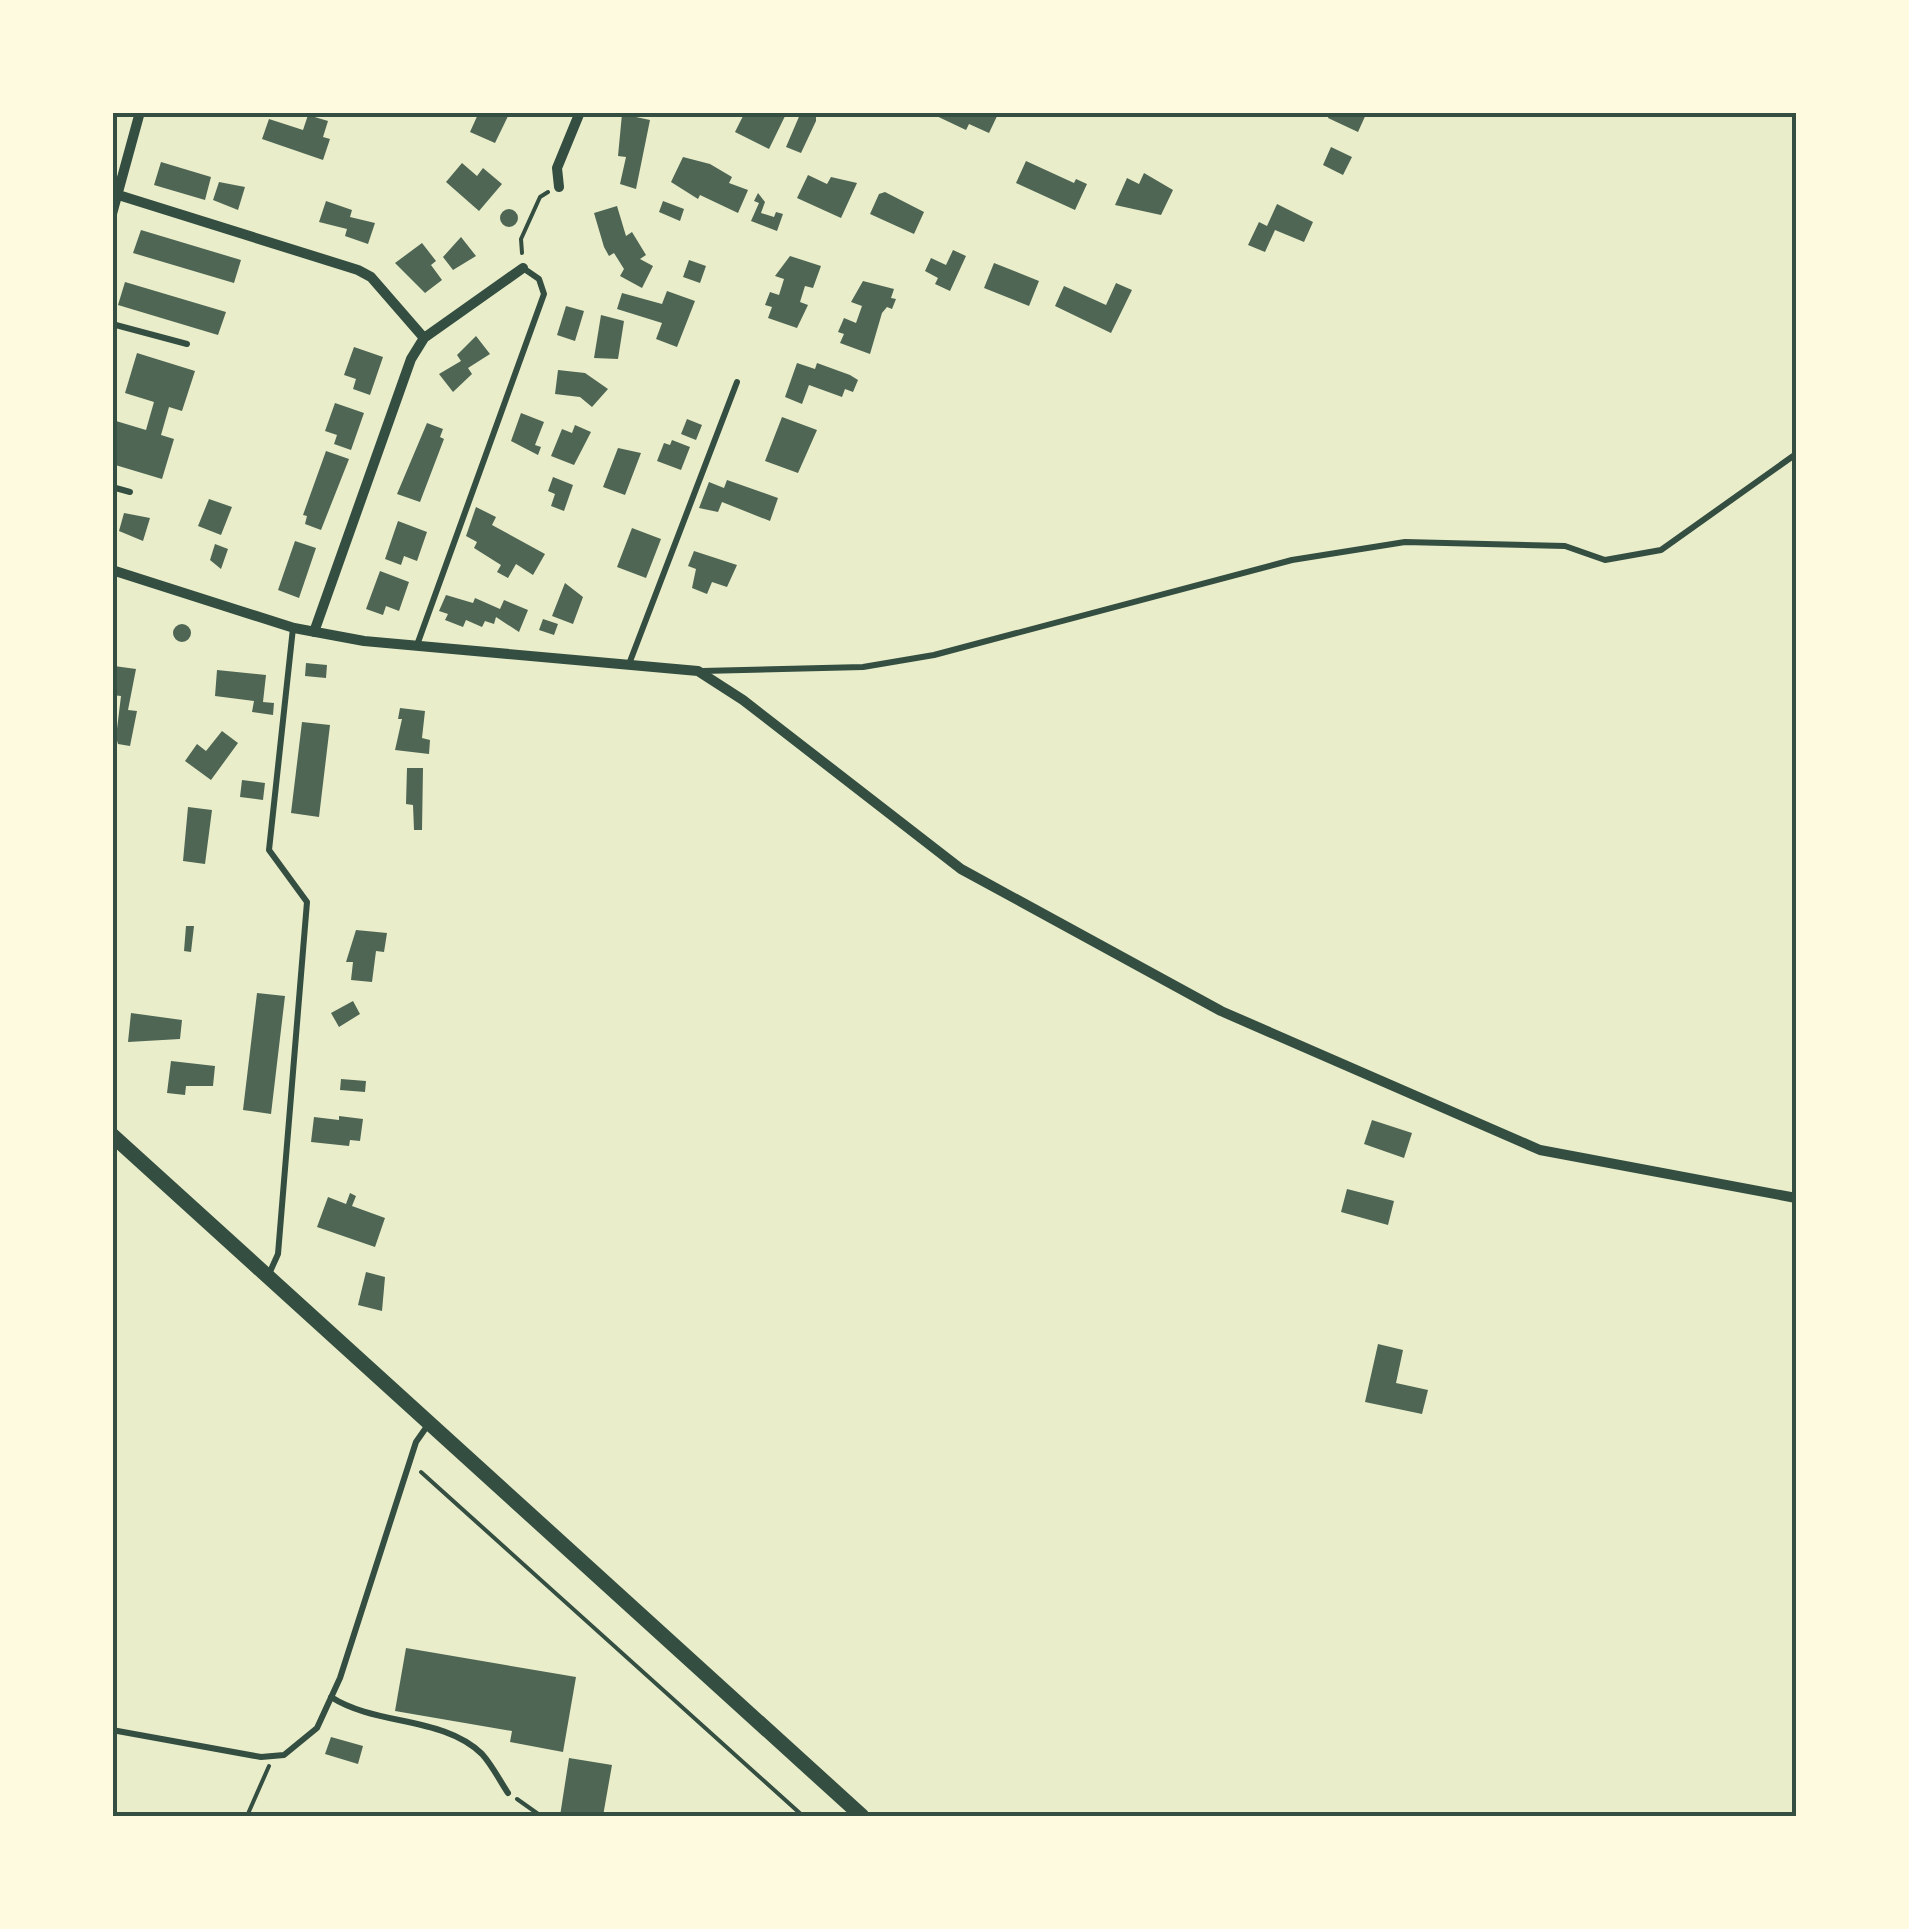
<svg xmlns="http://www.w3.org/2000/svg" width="1909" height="1929" viewBox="0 0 1909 1929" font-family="'Varela Round',sans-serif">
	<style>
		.building { fill: #4f6655 }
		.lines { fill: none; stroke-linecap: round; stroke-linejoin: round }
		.path { stroke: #344e41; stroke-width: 4 }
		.service { stroke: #344e41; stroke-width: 6 }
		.minor { stroke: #344e41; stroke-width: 10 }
		.secondary { stroke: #344e41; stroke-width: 15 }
		.neatline { fill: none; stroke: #344e41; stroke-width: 4 }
	</style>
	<rect width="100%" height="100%" fill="#e9edc9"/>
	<path class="building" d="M 479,112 L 510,112 L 495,143 L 470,132 Z
		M 745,112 L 787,112 L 769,149 L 735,132 Z
		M 801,112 L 816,114 L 816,121 L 801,153 L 786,147 Z
		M 928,112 L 999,112 L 989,133 L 969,124 L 966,130 Z
		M 1330,112 L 1367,112 L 1358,132 L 1328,118 Z
		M 622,114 L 650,120 L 636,189 L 620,184 L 626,157 L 618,156 Z
		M 308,115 L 328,121 L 323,137 L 330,139 L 323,160 L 262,139 L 269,119 L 303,130 Z
		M 1331,147 L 1352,157 L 1343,175 L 1323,165 Z
		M 683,157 L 710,164 L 732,177 L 729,183 L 748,190 L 738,213 L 700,195 L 698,199 L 671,182 Z
		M 1026,161 L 1074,183 L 1076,179 L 1087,184 L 1075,210 L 1016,183 Z
		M 161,162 L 211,177 L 205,200 L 154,185 Z
		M 462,163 L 477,176 L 483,168 L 502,184 L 479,211 L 446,182 Z
		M 1144,173 L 1173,190 L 1161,215 L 1115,205 L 1127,178 L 1139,184 Z
		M 808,175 L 827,184 L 831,177 L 857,183 L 841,218 L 797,198 Z
		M 219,182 L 245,187 L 238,210 L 213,200 Z
		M 885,192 L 924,212 L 914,234 L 870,214 L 879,194 Z
		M 758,193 L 765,202 L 761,213 L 774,217 L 776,212 L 783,214 L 777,231 L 751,221 L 759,203 L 754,201 Z
		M 326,201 L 352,210 L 350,217 L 375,223 L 368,244 L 345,236 L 347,229 L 319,222 Z
		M 663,201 L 684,209 L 680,221 L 659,212 Z
		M 1277,204 L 1313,222 L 1304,242 L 1275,230 L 1265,252 L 1248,245 L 1259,222 L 1267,226 Z
		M 617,206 L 626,236 L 632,232 L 646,255 L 640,259 L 653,266 L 642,288 L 620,276 L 624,269 L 614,253 L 609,256 L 604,247 L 594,213 Z
		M500 218a9 9 0 1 1 18 0a9 9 0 1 1-18 0Z
		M 141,230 L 241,260 L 234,283 L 133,253 Z
		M 461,237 L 476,256 L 453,270 L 443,257 Z
		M 422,243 L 436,261 L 431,265 L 442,280 L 425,293 L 395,263 Z
		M 953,250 L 966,256 L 950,291 L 935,284 L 938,278 L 925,271 L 931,258 L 946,265 Z
		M 790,256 L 821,266 L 813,288 L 805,286 L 800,302 L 808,305 L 797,328 L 768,318 L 772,307 L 765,305 L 770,292 L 779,295 L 784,279 L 775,276 Z
		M 689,260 L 706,266 L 700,283 L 683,277 Z
		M 994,263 L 1039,281 L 1029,306 L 984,288 Z
		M 863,281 L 894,289 L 891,298 L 896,299 L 892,309 L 887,307 L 882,313 L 870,354 L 840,343 L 844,334 L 838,332 L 844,318 L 856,323 L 862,306 L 851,302 Z
		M 125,282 L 226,312 L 218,335 L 118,305 Z
		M 1116,283 L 1132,290 L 1111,333 L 1055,306 L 1064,286 L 1106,305 Z
		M 667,291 L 695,301 L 677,347 L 656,339 L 662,323 L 617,309 L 622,293 L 662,304 Z
		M 566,306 L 584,311 L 575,341 L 557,335 Z
		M 601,315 L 624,321 L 618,359 L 594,358 Z
		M 476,336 L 490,354 L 468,368 L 472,374 L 453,392 L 439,374 L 461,361 L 457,355 Z
		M 354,347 L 383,357 L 370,395 L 353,389 L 356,379 L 344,375 Z
		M 137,353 L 195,371 L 182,411 L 169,407 L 161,435 L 174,439 L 162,479 L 112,464 L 116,421 L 146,430 L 154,402 L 125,393 Z
		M 797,363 L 815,369 L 817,363 L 850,375 L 858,380 L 853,392 L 845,389 L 842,397 L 809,385 L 802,404 L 785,397 Z
		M 558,370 L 585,373 L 608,389 L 592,407 L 580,397 L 555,394 Z
		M 335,403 L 364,413 L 351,450 L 334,444 L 337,435 L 325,431 Z
		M 521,413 L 544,422 L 535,445 L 541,447 L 538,455 L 511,441 Z
		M 782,417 L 817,430 L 798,473 L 765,461 Z
		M 687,419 L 702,425 L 696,440 L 681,434 Z
		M 427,423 L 443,429 L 440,437 L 444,439 L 420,502 L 397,494 Z
		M 575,425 L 591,432 L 574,465 L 551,456 L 562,429 L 572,433 Z
		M 672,440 L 690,447 L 681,470 L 657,461 L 664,443 L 670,445 Z
		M 618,448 L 641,453 L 625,495 L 603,487 Z
		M 326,451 L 349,459 L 321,530 L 305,524 L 307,516 L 303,515 Z
		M 553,477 L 573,485 L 564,511 L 551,506 L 555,494 L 548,491 Z
		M 727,480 L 778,498 L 770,521 L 722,502 L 718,512 L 699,508 L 709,482 L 724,488 Z
		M 209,499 L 232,507 L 221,535 L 198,526 Z
		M 476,507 L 496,517 L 492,525 L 545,554 L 533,575 L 516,564 L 508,578 L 497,572 L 501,565 L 474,548 L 477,542 L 466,536 Z
		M 124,513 L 150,518 L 143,541 L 119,531 Z
		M 398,521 L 427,532 L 417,561 L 404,556 L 401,565 L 385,559 Z
		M 632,528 L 661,539 L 646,578 L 617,567 Z
		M 295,541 L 316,548 L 299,598 L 278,590 Z
		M 215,544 L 228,549 L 221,569 L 210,560 Z
		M 694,551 L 737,565 L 727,587 L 712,582 L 707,594 L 692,588 L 696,569 L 688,566 Z
		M 380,571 L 409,582 L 399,611 L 386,606 L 383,615 L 366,609 Z
		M 565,583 L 583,597 L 573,624 L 552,616 Z
		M 446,595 L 473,603 L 475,598 L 500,609 L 504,600 L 528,610 L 519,632 L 496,617 L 494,624 L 485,621 L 482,627 L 466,620 L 463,627 L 445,620 L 448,614 L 439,611 Z
		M 543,619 L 558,624 L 554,635 L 539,630 Z
		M173 633a9 9 0 1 1 18 0a9 9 0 1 1-18 0Z
		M 306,663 L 327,665 L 326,678 L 305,676 Z
		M 114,666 L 136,669 L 128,710 L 137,711 L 130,746 L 118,744 L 116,737 L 121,696 L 112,695 Z
		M 217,670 L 266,675 L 263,702 L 274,703 L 273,715 L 252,712 L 254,701 L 215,696 Z
		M 400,708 L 425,711 L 422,738 L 430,740 L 429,754 L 395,750 L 402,719 L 398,719 Z
		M 302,722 L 330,725 L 319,817 L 291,813 Z
		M 222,731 L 238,743 L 211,780 L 185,761 L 197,744 L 206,751 Z
		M 407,768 L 423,768 L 422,830 L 414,830 L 413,805 L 406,804 Z
		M 242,780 L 265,783 L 263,800 L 240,797 Z
		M 188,807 L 212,810 L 205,864 L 183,861 Z
		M 186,926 L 194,926 L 191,952 L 184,951 Z
		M 356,930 L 387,933 L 384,952 L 376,951 L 372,982 L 351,980 L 353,962 L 346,962 Z
		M 257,993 L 285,996 L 271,1114 L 243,1110 Z
		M 353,1001 L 360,1014 L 339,1027 L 331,1013 Z
		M 131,1013 L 182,1020 L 180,1039 L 128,1042 Z
		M 171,1061 L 215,1066 L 213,1086 L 186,1086 L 185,1095 L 167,1093 Z
		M 341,1079 L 366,1081 L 365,1092 L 340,1090 Z
		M 339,1116 L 363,1119 L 360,1141 L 350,1140 L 349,1146 L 311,1142 L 314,1117 L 339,1120 Z
		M 1372,1120 L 1412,1133 L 1404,1158 L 1364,1144 Z
		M 1347,1189 L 1394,1201 L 1388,1225 L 1341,1212 Z
		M 350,1193 L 356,1196 L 352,1206 L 385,1218 L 375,1247 L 317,1227 L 328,1197 L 346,1204 Z
		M 366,1272 L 385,1277 L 382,1311 L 358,1305 Z
		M 1378,1344 L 1403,1350 L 1396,1383 L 1428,1390 L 1422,1414 L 1365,1402 Z
		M 406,1648 L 576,1677 L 563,1752 L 510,1742 L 512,1731 L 395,1711 Z
		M 331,1737 L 363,1746 L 358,1764 L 325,1754 Z
		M 569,1758 L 612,1765 L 603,1816 L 560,1816 Z"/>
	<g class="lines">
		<path class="path" d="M 522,253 L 521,239 L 540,197 L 548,192
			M 421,1472 L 803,1816
			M 517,1799 L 541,1816
			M 247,1816 L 269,1766"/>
		<path class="service" d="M 112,324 L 187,344
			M 112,487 L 130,492
			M 417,645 L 544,294 L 539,279 L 523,268
			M 629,664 L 737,382
			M 702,671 L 863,667 L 934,655 L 1292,560 L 1405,542 L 1565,546 L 1605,560 L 1661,550 L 1796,454
			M 269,1274 L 278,1254 L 307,902 L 269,850 L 293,628
			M 331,1697 C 376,1726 443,1716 482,1754 C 492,1765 500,1781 508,1793
			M 112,1730 L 261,1757 L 284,1755 L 317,1728 L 340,1678 L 416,1442 L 430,1422"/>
		<path class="minor" d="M 559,187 L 557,168 L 580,112
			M 112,193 L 358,270 L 371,277 L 424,338 L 411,359 L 314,632
			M 112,214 L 140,112
			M 424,338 L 523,268
			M 112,570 L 294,628 L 364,641 L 698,671 L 743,700 L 961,869 L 1221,1011 L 1540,1150 L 1796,1198"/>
		<path class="secondary" d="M 112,1135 L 862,1816"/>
	</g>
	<rect width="1909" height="1929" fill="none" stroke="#fefae0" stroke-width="230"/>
	<rect x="115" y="115" width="1679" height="1699" class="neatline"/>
</svg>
